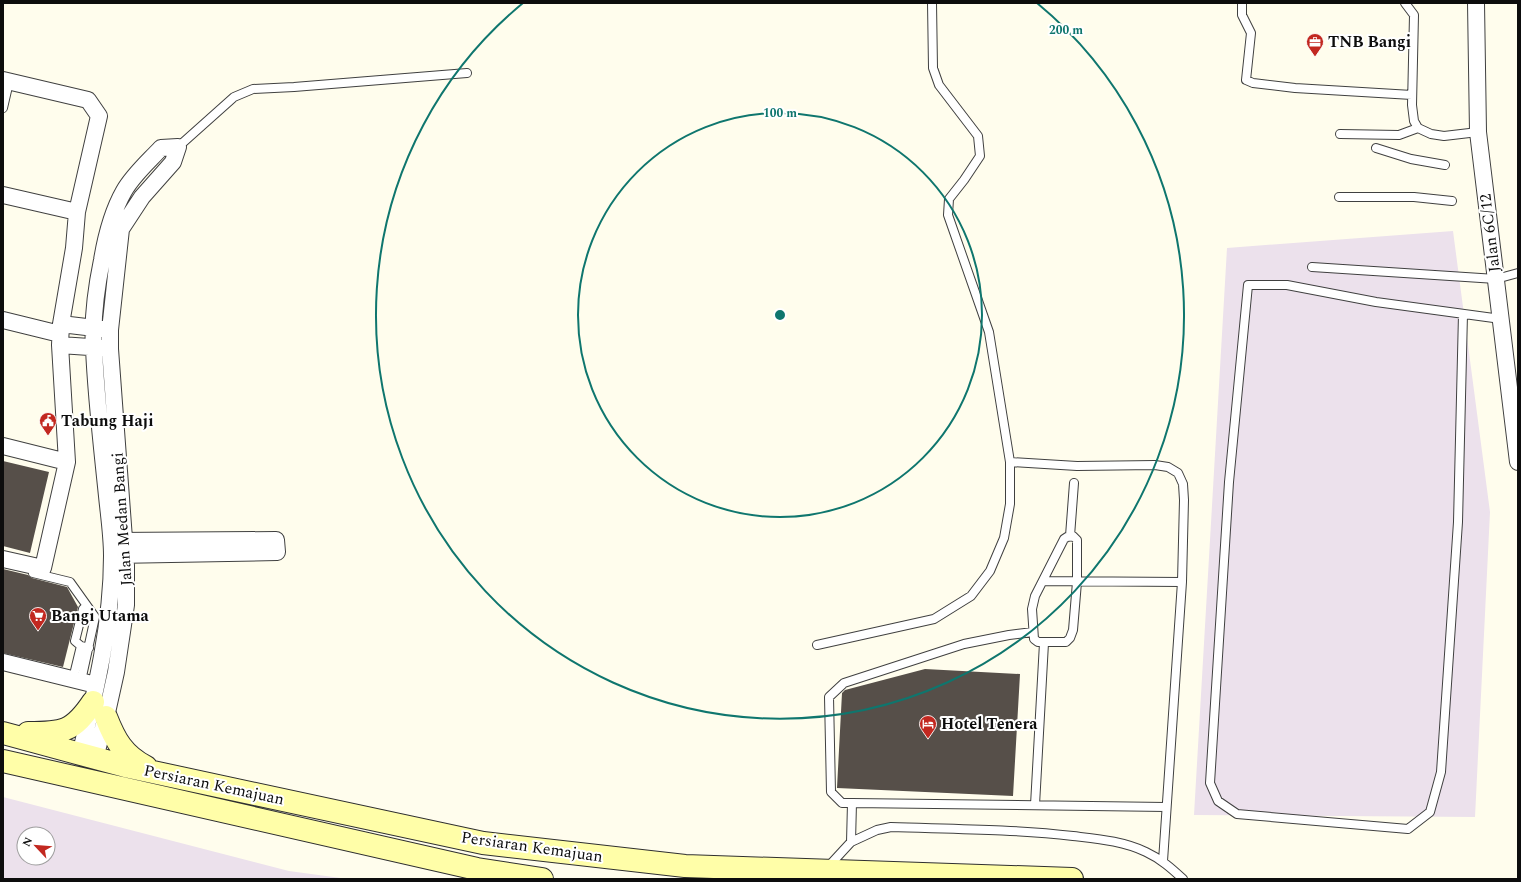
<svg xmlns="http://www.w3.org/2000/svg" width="1521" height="882" viewBox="0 0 1521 882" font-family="Spectral,serif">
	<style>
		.industrial { fill: #ece1ec; fill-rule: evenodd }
		.building { fill: #564f49 }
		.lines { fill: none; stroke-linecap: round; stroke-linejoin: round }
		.service-casing { stroke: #404040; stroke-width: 10 }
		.minor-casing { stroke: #404040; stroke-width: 18 }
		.secondary-casing { stroke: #2f2f2f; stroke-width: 24 }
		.service { stroke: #fff; stroke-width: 8 }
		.minor { stroke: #fff; stroke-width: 16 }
		.secondary { stroke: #fffea8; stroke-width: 22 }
		.ring { fill: none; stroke: #0f766e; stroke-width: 2 }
		.labels { text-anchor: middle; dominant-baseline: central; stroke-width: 4; stroke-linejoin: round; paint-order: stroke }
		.poi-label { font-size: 16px; font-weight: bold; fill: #0d0d0d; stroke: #fff; text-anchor: start }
		.street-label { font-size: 16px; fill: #0d0d0d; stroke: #fff }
		.centre { fill: #0f766e; stroke: #fff; stroke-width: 2 }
		.ring-label { font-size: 12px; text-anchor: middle; font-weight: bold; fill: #0f766e; stroke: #fff; stroke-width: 4; stroke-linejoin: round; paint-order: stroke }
	</style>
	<rect width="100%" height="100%" fill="#fffded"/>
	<path class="industrial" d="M 1453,231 L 1490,512 L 1475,817 L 1194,815 L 1227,248 Z
		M 3,797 L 289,871 L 348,879 L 3,879 ZM 24,834 L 48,834 L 48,858 L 24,858 Z"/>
	<path class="building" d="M 3,461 L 49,472 L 30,553 L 3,546 Z
		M 3,569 L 28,575 L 32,578 L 67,587 L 78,607 L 63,667 L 3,653 Z
		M 925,669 L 1020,674 L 1013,796 L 837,788 L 842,693 L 845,690 Z"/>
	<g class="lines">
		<defs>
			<path id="service" d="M 1242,3 L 1242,15 L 1251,33 L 1246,80 L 1253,83 L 1295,88 L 1412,95
				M 1405,3 L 1414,15 L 1412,105 L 1414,121 L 1418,128 L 1431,134 L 1444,136 L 1478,132
				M 3,108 L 9,82
				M 1340,134 L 1399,135 L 1418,128
				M 178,147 L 234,97 L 253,89 L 294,87 L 467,73
				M 1376,148 L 1411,159 L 1445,165
				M 1339,197 L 1414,197 L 1452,201
				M 1312,267 L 1496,279 L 1518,273
				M 1463,314 L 1458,522 L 1441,772 L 1430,812 L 1408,829 L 1237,814 L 1218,801 L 1210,783 L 1229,482 L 1248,285 L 1287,285 L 1376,302 L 1501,319
				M 1010,462 L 1077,466 L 1155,465 L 1168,467 L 1178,473 L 1183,484 L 1184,500 L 1182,582 L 1163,861
				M 1070,536 L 1074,483
				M 1073,536 L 1077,540 L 1077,582 L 1073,630 L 1070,638 L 1066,642 L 1038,642 L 1034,639 L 1032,609 L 1035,596 L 1064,539 L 1067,537 Z
				M 33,573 L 70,582 L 95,617 L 81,681
				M 1043,581 L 1182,582
				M 86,606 L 83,609 L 75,641 L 81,646 L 89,648
				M 817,645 L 934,619 L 971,596 L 990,571 L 1004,538 L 1010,504 L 1010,462 L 989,332 L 948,215 L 949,199 L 964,180 L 980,156 L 978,136 L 939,85 L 933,68 L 932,3
				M 73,679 L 81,646
				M 852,803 L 842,803 L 831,792 L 829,697 L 844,683 L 964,644 L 1009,635 L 1033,632
				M 1035,805 L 1044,643
				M 851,842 L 852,803 L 1166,807
				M 827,868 L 851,842 L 877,830 L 891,827 C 951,829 1012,829 1073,836 C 1098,839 1123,841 1146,852 C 1161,859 1171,868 1183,879"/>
			<path id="minor" d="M 1476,3 L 1478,132 L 1518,462
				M 3,80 L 88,100 L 99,116 L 77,212 L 74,248 L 61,324 L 60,345 L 67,462 L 43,568 L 3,559
				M 3,195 L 77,212
				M 3,320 L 60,334
				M 61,324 L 103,329
				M 60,345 L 104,348
				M 3,446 L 67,462
				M 114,541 L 276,540 L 277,552 L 115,555
				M 3,662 L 96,685
				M 80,755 C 96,690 112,623 112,556 C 112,536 109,516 107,496 C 102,447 96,397 94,348 C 92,319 96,289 102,260 C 106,236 112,212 124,191 C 133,175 148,162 161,148 L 178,147 L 173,162 L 142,197 L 121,229 L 110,330 L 110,349 L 126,566 L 126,605 L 116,672 L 106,717 L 95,758"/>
			<path id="secondary" d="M 106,717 C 115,740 123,755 146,767
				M 3,733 L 125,766 L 483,843 L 685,866 L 1072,879
				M 28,733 C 63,733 73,732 93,702
				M 3,761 L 477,869 L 542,879"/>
		</defs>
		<use href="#service" class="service-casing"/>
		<use href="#minor" class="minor-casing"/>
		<use href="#secondary" class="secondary-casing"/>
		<use href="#service" class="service"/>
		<use href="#minor" class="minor"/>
		<use href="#secondary" class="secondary"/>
	</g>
	<g class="ring">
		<circle cx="780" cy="315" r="202"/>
		<path d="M1037 3A404 404 0 1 1 523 3"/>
	</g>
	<defs>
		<symbol id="office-pin" viewBox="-11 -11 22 30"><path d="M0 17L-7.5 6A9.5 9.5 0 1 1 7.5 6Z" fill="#c22820" stroke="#fff"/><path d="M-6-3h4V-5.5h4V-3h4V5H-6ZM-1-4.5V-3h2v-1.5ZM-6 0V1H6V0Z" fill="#fff"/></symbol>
		<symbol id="civic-pin" viewBox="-11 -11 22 30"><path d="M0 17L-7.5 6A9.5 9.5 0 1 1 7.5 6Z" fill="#c22820" stroke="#fff"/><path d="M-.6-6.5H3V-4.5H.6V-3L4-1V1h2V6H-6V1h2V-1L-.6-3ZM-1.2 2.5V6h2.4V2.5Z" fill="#fff"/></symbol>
		<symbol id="supermarket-pin" viewBox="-11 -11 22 30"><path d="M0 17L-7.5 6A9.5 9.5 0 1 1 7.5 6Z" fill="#c22820" stroke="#fff"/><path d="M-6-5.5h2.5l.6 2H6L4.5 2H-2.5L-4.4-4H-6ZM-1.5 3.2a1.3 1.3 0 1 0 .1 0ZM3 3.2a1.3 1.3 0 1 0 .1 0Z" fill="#fff"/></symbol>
		<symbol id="hotel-pin" viewBox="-11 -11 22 30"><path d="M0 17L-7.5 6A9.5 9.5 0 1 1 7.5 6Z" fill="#c22820" stroke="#fff"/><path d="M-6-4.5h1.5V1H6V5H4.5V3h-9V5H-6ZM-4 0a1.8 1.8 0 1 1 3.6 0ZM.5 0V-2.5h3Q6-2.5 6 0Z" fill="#fff"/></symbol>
	</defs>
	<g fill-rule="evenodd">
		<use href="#office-pin" x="1305" y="32" width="20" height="27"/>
		<use href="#civic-pin" x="38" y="411" width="20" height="27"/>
		<use href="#supermarket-pin" x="28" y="606" width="20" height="27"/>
		<use href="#hotel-pin" x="918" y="714" width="20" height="27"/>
	</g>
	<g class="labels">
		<g class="poi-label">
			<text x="1328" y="42">TNB Bangi</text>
			<text x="61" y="421">Tabung Haji</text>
			<text x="51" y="616">Bangi Utama</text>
			<text x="941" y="724">Hotel Tenera</text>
		</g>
		<g class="street-label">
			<text transform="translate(1490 233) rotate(-97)">Jalan 6C/12</text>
			<text transform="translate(122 519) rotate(-94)">Jalan Medan Bangi</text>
			<text transform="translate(214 785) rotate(12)">Persiaran Kemajuan</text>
			<text transform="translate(532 847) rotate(8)">Persiaran Kemajuan</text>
		</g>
	</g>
	<circle cx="780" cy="315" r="6" class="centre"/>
	<g class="ring-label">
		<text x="1066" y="34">200 m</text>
		<text x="780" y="117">100 m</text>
	</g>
	<rect width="1521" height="882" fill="none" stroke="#0d0d0d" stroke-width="8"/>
	<g transform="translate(36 846) rotate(296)"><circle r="19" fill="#ffffff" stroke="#9e9e9e"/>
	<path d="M0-3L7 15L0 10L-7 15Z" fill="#c22820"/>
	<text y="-6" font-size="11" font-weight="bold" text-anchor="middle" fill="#0d0d0d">N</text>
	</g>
</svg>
